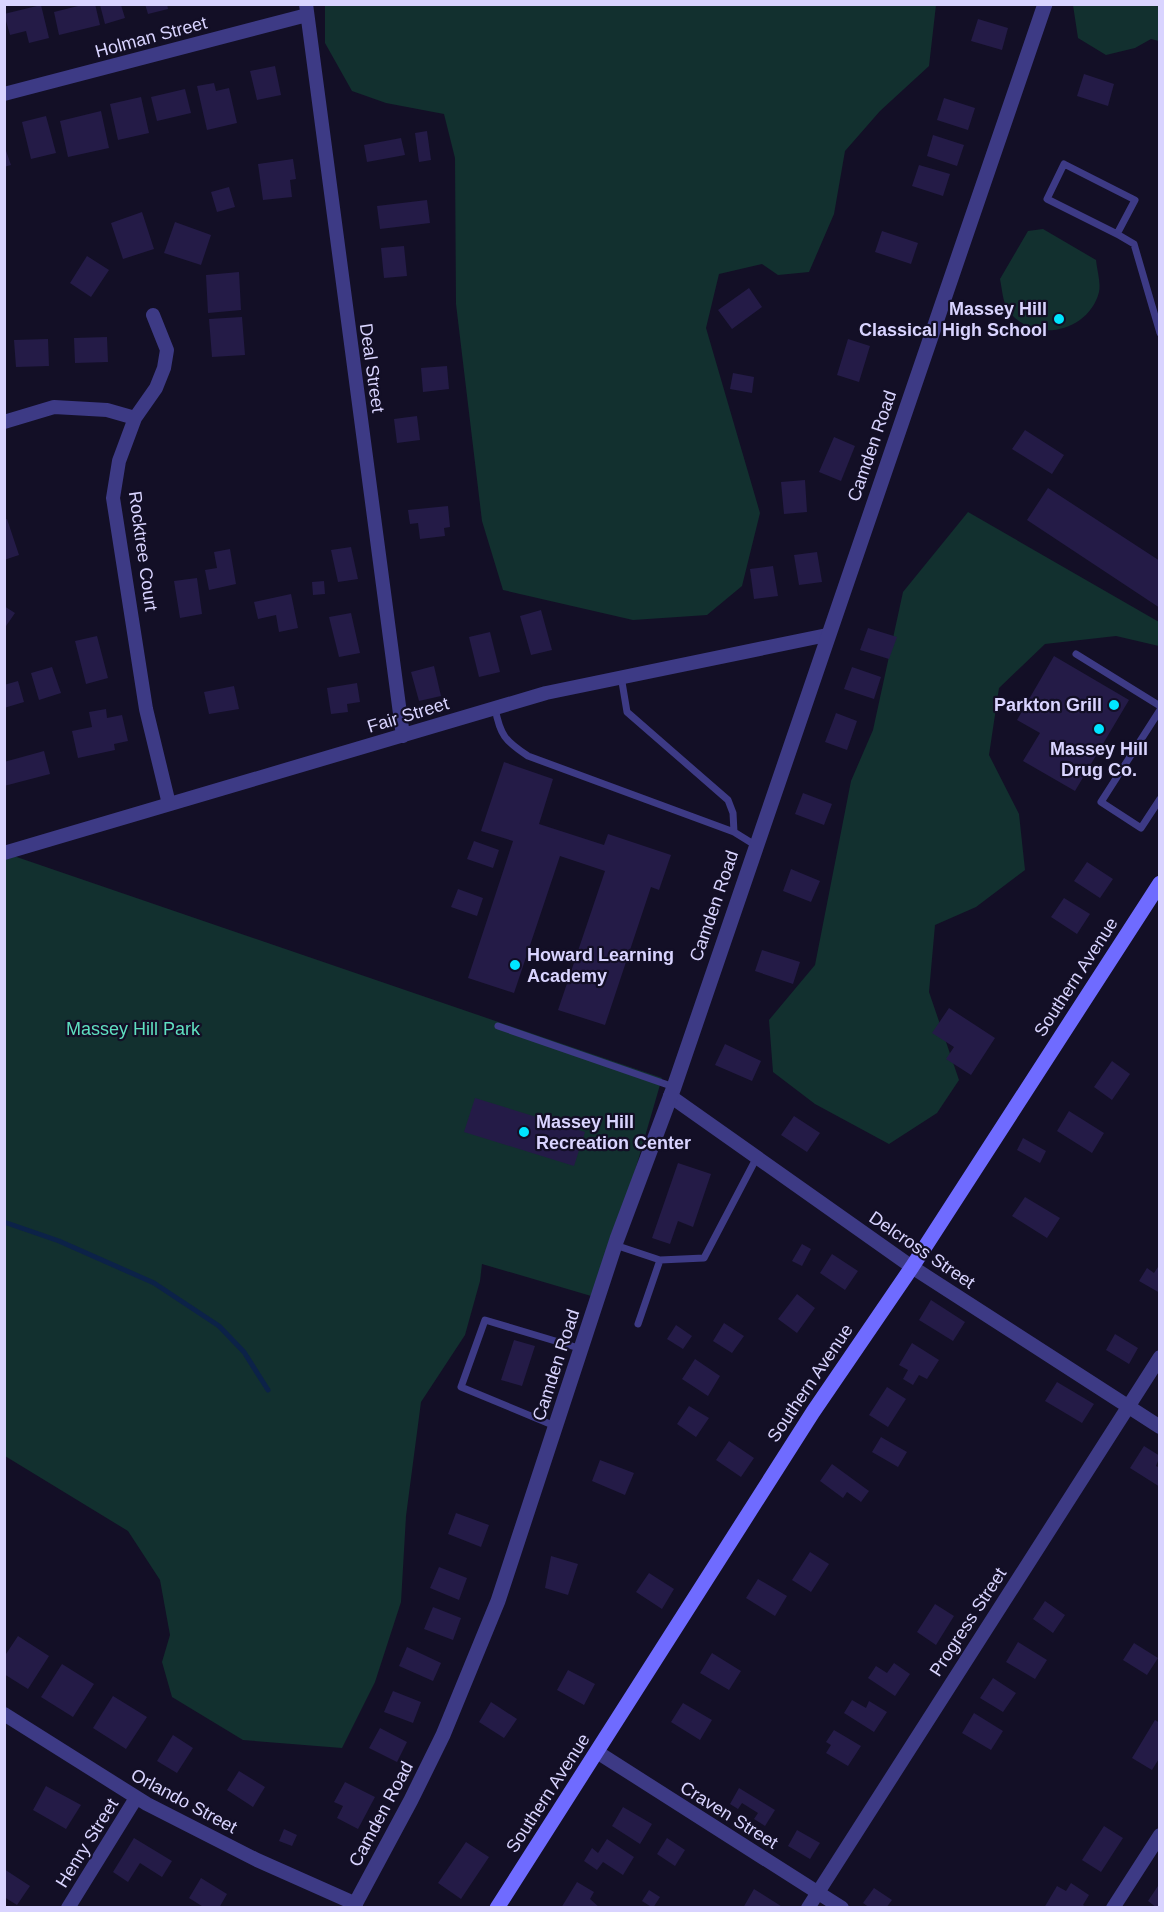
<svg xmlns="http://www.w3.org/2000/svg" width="1164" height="1912" viewBox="0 0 1164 1912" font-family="Helvetica,sans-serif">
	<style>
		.green { fill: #12302f }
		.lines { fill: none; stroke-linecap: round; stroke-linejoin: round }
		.stream { stroke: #0c2248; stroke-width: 5 }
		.building { fill: #241b47 }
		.service { stroke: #3d3a85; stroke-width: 7 }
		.minor { stroke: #3d3a85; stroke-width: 14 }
		.tertiary { stroke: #3d3a85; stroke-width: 15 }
		.secondary { stroke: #6f6bff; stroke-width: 15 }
		.poi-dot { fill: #00e5ff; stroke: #130f26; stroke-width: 2 }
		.labels { text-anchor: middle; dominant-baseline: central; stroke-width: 4.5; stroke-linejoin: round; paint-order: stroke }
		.street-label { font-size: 18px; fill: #d9d4ff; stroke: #130f26 }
		.poi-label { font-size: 18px; font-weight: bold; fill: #d9d4ff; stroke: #130f26; text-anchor: end }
		.park-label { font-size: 18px; fill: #5fe0c0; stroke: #130f26 }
	</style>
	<rect width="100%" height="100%" fill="#130f26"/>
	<path class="green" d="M 325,5 L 936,5 L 929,66 L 880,111 L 845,151 L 834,214 L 809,272 L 778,275 L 762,264 L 719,274 L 706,328 L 760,513 L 742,586 L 707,615 L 633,620 L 503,590 L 482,521 L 456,304 L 455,158 L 444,114 L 386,103 L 352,91 L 325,43 Z
		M 1073,5 L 1159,5 L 1159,41 L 1151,39 L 1135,48 L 1106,55 L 1078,38 Z
		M 1043,229 L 1096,260 C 1097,270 1101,283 1099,292 C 1089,332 1033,345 1008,310 C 1003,303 1002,289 1000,279 L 1028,231 Z
		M 968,512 L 1159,622 L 1159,646 L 1116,636 L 1045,644 L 999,688 L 989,755 L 1019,814 L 1025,870 L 976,907 L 935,925 L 929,992 L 959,1080 L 937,1113 L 889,1144 L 815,1104 L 773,1072 L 769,1020 L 815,965 L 851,781 L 873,730 L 903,592 Z
		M 5,853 L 662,1078 L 598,1298 L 482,1264 L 480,1281 L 465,1335 L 421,1402 L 406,1516 L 401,1602 L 375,1682 L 342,1748 L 243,1740 L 172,1697 L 162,1662 L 170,1635 L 160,1580 L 128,1531 L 5,1456 Z"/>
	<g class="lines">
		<path class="stream" d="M 4,1222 L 59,1241 L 154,1283 L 219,1326 L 244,1352 L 268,1390"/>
	</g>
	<path class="building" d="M 86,4 L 95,4 L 100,25 L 59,35 L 54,12 Z
		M 145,4 L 167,4 L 168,9 L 148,14 Z
		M 41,5 L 49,38 L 29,43 L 26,31 L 10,35 L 4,14 Z
		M 100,5 L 121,5 L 125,18 L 105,24 Z
		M 978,19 L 1008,28 L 1002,50 L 971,41 Z
		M 275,66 L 281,95 L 257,100 L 250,71 Z
		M 1084,74 L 1114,84 L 1108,106 L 1077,96 Z
		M 214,83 L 216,91 L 229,88 L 237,123 L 207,130 L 197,86 Z
		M 185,89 L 191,113 L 157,121 L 151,97 Z
		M 141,97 L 149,133 L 118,140 L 110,104 Z
		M 944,98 L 975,108 L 968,130 L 937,120 Z
		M 101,111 L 109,148 L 68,157 L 60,121 Z
		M 46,116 L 56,153 L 31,159 L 22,122 Z
		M 427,131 L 431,160 L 419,162 L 415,133 Z
		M 933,135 L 964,145 L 957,166 L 927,156 Z
		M 401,138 L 405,155 L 367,162 L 364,145 Z
		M 4,145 L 11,165 L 4,167 Z
		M 293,159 L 296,179 L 290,180 L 292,197 L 263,200 L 258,164 Z
		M 919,165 L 950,174 L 943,196 L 912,186 Z
		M 229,187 L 235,207 L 217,212 L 211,192 Z
		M 427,200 L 430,223 L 380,229 L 377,206 Z
		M 142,212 L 154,249 L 123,259 L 111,223 Z
		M 175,222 L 211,235 L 201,265 L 164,253 Z
		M 882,231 L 918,243 L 911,264 L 875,252 Z
		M 404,246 L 407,276 L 384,278 L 381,248 Z
		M 87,256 L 109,270 L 91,297 L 70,283 Z
		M 239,272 L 241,310 L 208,313 L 206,275 Z
		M 749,288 L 762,307 L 732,329 L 718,310 Z
		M 242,317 L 245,355 L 212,357 L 209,319 Z
		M 107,337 L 108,362 L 75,363 L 74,338 Z
		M 48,339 L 49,366 L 16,367 L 14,340 Z
		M 848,339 L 870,346 L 859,382 L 837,375 Z
		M 447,366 L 449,389 L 423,392 L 421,368 Z
		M 733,373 L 754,377 L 752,393 L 730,389 Z
		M 417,416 L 420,440 L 397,443 L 394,419 Z
		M 1025,430 L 1064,455 L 1052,474 L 1012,449 Z
		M 834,437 L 855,446 L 841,481 L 819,472 Z
		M 805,480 L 807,512 L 784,514 L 781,482 Z
		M 1048,488 L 1160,561 L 1160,608 L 1027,520 Z
		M 448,506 L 450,527 L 444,528 L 445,536 L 420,539 L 418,523 L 410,524 L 408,510 Z
		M 7,519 L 19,555 L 4,560 L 4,520 Z
		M 351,547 L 358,579 L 338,582 L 331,550 Z
		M 230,549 L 236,584 L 209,590 L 205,570 L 217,568 L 214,552 Z
		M 817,552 L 822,582 L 799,585 L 794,555 Z
		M 773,566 L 778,596 L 754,599 L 750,569 Z
		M 197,578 L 202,614 L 180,618 L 174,581 Z
		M 324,581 L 325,594 L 313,595 L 312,582 Z
		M 291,594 L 298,628 L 279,632 L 276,615 L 258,619 L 254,602 Z
		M 4,606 L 15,613 L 4,629 Z
		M 541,610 L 552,650 L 531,655 L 520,616 Z
		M 351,613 L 360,653 L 339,657 L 329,617 Z
		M 868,628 L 897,637 L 889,659 L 860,650 Z
		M 490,632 L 500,672 L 479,677 L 469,637 Z
		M 97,636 L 108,678 L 86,684 L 75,641 Z
		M 1054,656 L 1129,700 L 1075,791 L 1023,761 L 1040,733 L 1017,720 Z
		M 434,666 L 441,696 L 419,701 L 411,672 Z
		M 52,667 L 61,693 L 39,700 L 31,673 Z
		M 852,667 L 881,677 L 874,699 L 844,689 Z
		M 18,681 L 24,702 L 4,708 L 4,685 Z
		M 357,683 L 360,702 L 347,704 L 348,712 L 331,714 L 327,688 Z
		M 234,686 L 239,709 L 209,714 L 204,692 Z
		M 106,709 L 107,718 L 122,715 L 128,741 L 114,744 L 115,750 L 78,758 L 72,731 L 92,727 L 89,712 Z
		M 836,713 L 857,721 L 847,750 L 825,742 Z
		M 44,751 L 50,774 L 4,786 L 4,762 Z
		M 504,762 L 553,779 L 539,824 L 604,845 L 608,834 L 671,855 L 659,890 L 651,887 L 605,1025 L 558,1010 L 605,871 L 560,856 L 514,993 L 468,978 L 513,841 L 481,831 Z
		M 803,793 L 832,804 L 824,825 L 795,814 Z
		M 474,841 L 499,850 L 493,868 L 467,859 Z
		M 1087,862 L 1113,879 L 1100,898 L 1074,881 Z
		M 791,869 L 820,881 L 811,902 L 783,891 Z
		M 458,889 L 483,898 L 477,916 L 451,907 Z
		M 1064,898 L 1090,914 L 1077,934 L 1051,917 Z
		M 762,950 L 800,962 L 793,984 L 755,971 Z
		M 949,1008 L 995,1038 L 971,1075 L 946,1059 L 954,1047 L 932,1033 Z
		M 725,1044 L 761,1061 L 752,1081 L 715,1065 Z
		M 1112,1061 L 1130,1074 L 1112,1100 L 1094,1087 Z
		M 475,1098 L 585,1132 L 574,1166 L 464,1132 Z
		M 1069,1111 L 1104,1133 L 1092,1153 L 1057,1131 Z
		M 794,1116 L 820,1133 L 807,1152 L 781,1135 Z
		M 1023,1138 L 1046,1151 L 1040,1163 L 1017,1150 Z
		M 678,1163 L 711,1174 L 693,1227 L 678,1221 L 670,1244 L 652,1238 Z
		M 1025,1197 L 1060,1218 L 1047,1238 L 1012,1216 Z
		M 802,1244 L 811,1249 L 802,1266 L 792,1261 Z
		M 832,1254 L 858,1271 L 845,1290 L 820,1273 Z
		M 1160,1264 L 1160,1293 L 1139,1281 L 1147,1268 L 1154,1273 Z
		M 797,1294 L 815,1308 L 797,1333 L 778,1319 Z
		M 931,1300 L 965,1322 L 953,1341 L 919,1320 Z
		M 724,1323 L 744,1336 L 732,1353 L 713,1341 Z
		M 676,1325 L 692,1336 L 683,1349 L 667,1339 Z
		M 1115,1334 L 1138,1348 L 1129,1364 L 1106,1350 Z
		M 514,1340 L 535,1346 L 522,1386 L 501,1380 Z
		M 912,1343 L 939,1360 L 927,1379 L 919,1375 L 913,1385 L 903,1379 L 908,1370 L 899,1365 Z
		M 695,1359 L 720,1376 L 708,1396 L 682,1379 Z
		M 1057,1382 L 1094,1404 L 1082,1423 L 1045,1401 Z
		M 887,1387 L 906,1399 L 888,1427 L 869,1415 Z
		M 689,1406 L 709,1418 L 696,1437 L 677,1424 Z
		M 881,1437 L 907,1452 L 898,1467 L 872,1452 Z
		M 729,1441 L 754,1458 L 741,1477 L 716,1460 Z
		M 1144,1446 L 1160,1456 L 1156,1466 L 1160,1468 L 1160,1487 L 1130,1468 Z
		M 600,1460 L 634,1473 L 625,1495 L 592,1481 Z
		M 832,1464 L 869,1491 L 861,1502 L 847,1492 L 843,1498 L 820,1481 Z
		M 456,1513 L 489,1525 L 481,1547 L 448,1534 Z
		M 810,1552 L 829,1564 L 811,1592 L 792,1580 Z
		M 551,1556 L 578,1564 L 568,1595 L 545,1588 Z
		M 439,1567 L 467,1578 L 459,1600 L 430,1588 Z
		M 649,1573 L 674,1589 L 662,1609 L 636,1592 Z
		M 758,1579 L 787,1596 L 775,1616 L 746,1598 Z
		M 1045,1601 L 1065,1615 L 1053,1633 L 1033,1619 Z
		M 935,1604 L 954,1616 L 936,1645 L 917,1632 Z
		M 433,1607 L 461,1618 L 453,1640 L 424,1629 Z
		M 18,1636 L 49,1656 L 28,1689 L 4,1674 L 4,1657 Z
		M 1018,1642 L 1047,1660 L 1035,1679 L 1006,1662 Z
		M 1134,1643 L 1158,1658 L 1147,1675 L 1123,1660 Z
		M 407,1647 L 441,1663 L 433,1681 L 399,1666 Z
		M 712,1653 L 741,1671 L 729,1690 L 700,1673 Z
		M 894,1663 L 910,1674 L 895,1696 L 868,1678 L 876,1666 L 887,1673 Z
		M 62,1664 L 94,1684 L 73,1717 L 41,1697 Z
		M 568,1670 L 595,1684 L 584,1705 L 557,1690 Z
		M 993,1678 L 1016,1693 L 1003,1712 L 980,1698 Z
		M 393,1691 L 421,1702 L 413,1723 L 384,1712 Z
		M 113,1696 L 147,1717 L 126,1749 L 93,1728 Z
		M 852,1700 L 866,1708 L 869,1701 L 887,1712 L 874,1732 L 844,1713 Z
		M 491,1702 L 517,1719 L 504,1738 L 479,1722 Z
		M 683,1703 L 712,1720 L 700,1740 L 671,1722 Z
		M 974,1713 L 1003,1731 L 991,1750 L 962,1733 Z
		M 1155,1720 L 1160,1723 L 1160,1757 L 1152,1770 L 1132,1758 Z
		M 380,1728 L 407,1742 L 397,1762 L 369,1748 Z
		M 834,1730 L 861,1746 L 848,1766 L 826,1753 L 831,1745 L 826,1742 Z
		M 173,1735 L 193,1748 L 177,1773 L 157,1761 Z
		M 239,1771 L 265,1787 L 253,1807 L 227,1790 Z
		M 345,1782 L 375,1797 L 358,1829 L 337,1818 L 343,1806 L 334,1802 Z
		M 46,1786 L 81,1805 L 66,1829 L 33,1810 Z
		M 739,1788 L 775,1810 L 765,1826 L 754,1819 L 758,1813 L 742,1803 L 738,1809 L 730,1804 Z
		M 623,1807 L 652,1824 L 640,1844 L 612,1826 Z
		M 1104,1826 L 1123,1838 L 1101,1872 L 1082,1860 Z
		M 284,1829 L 297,1835 L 292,1846 L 279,1841 Z
		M 797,1830 L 820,1843 L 810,1859 L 788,1846 Z
		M 134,1838 L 172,1861 L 162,1877 L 140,1863 L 128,1882 L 113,1872 Z
		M 667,1838 L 685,1850 L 675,1866 L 657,1854 Z
		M 607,1839 L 634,1857 L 623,1875 L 603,1862 L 597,1870 L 584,1861 L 592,1848 L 598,1853 Z
		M 466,1842 L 489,1857 L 461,1899 L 438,1883 Z
		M 4,1869 L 30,1886 L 17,1905 L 4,1897 Z
		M 201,1878 L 227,1894 L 219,1908 L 205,1908 L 189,1898 Z
		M 577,1882 L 594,1892 L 590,1899 L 600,1908 L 561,1908 Z
		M 1071,1883 L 1089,1895 L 1083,1905 L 1088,1908 L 1044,1908 L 1057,1886 L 1066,1891 Z
		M 1160,1883 L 1160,1908 L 1157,1908 L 1148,1901 Z
		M 874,1888 L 892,1900 L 886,1908 L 870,1908 L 863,1903 Z
		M 754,1889 L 784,1908 L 743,1908 Z
		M 649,1890 L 660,1897 L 653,1908 L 642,1901 Z"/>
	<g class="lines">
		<path class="service" d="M 1064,164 L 1135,200 L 1117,234 L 1047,199 Z
			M 1117,234 L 1134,244 L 1160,333
			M 1076,654 L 1160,706
			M 621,676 L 627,712 L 728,800 L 733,813 L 734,832
			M 495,708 C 500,735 505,741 528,756 L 734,832 L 755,845
			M 1160,710 L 1101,802 L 1141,828 L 1160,799
			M 498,1026 L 674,1087
			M 615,1245 L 660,1260
			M 638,1324 L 660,1260 L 704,1258 L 757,1157
			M 555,1426 L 461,1387 L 485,1320 L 582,1349"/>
		<path class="minor" d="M 306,4 L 403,736
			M 4,94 L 307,15
			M 153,315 L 167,350 L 164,368 L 156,388 L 135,418 L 119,461 L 113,498 L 146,709 L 169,804
			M 4,422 L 54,407 L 107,410 L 135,418
			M 4,853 L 546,693 L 827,635
			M 670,1096 L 912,1267 L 1160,1427
			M 4,1714 L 147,1804 L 257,1860 L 356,1904
			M 597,1752 L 842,1908
			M 68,1908 L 136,1798
			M 808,1908 L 1160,1357
			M 1113,1908 L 1160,1835"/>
		<path class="tertiary" d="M 353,1908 L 411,1800 L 443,1735 L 498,1601 L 617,1239 L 674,1087 L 1045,4"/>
		<path class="secondary" d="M 497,1908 L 813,1412 L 912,1267 L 1160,883"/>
	</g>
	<g class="poi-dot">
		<circle cx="1059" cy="319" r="6"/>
		<circle cx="1114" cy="705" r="6"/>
		<circle cx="1099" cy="729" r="6"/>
		<circle cx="515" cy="965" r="6"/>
		<circle cx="524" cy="1132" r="6"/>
	</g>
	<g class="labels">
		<g class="street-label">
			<text transform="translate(151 37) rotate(-15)">Holman Street</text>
			<text transform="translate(372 368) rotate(82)">Deal Street</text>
			<text transform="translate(872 446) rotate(-71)">Camden Road</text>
			<text transform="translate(143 551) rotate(82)">Rocktree Court</text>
			<text transform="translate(408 715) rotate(-17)">Fair Street</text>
			<text transform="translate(714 906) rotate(-71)">Camden Road</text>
			<text transform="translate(1076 977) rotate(-57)">Southern Avenue</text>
			<text transform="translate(922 1250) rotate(34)">Delcross Street</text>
			<text transform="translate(556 1365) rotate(-72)">Camden Road</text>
			<text transform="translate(810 1383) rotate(-56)">Southern Avenue</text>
			<text transform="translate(968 1622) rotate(-57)">Progress Street</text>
			<text transform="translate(548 1793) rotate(-57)">Southern Avenue</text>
			<text transform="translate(184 1801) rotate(28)">Orlando Street</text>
			<text transform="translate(381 1814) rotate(-62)">Camden Road</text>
			<text transform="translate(729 1815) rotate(32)">Craven Street</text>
			<text transform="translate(87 1843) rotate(-58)">Henry Street</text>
		</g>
		<g class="poi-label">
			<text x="1047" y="309">Massey Hill<tspan x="1047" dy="21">Classical High School</tspan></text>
			<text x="1102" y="705">Parkton Grill</text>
			<text x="1099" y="749" text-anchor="middle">Massey Hill<tspan x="1099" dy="21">Drug Co.</tspan></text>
			<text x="527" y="955" text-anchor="start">Howard Learning<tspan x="527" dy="21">Academy</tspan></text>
			<text x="536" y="1122" text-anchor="start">Massey Hill<tspan x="536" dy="21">Recreation Center</tspan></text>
		</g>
		<g class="park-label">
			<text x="133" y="1029">Massey Hill Park</text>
		</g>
	</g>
	<rect width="1164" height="1912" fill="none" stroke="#d9d4ff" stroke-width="12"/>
</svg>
